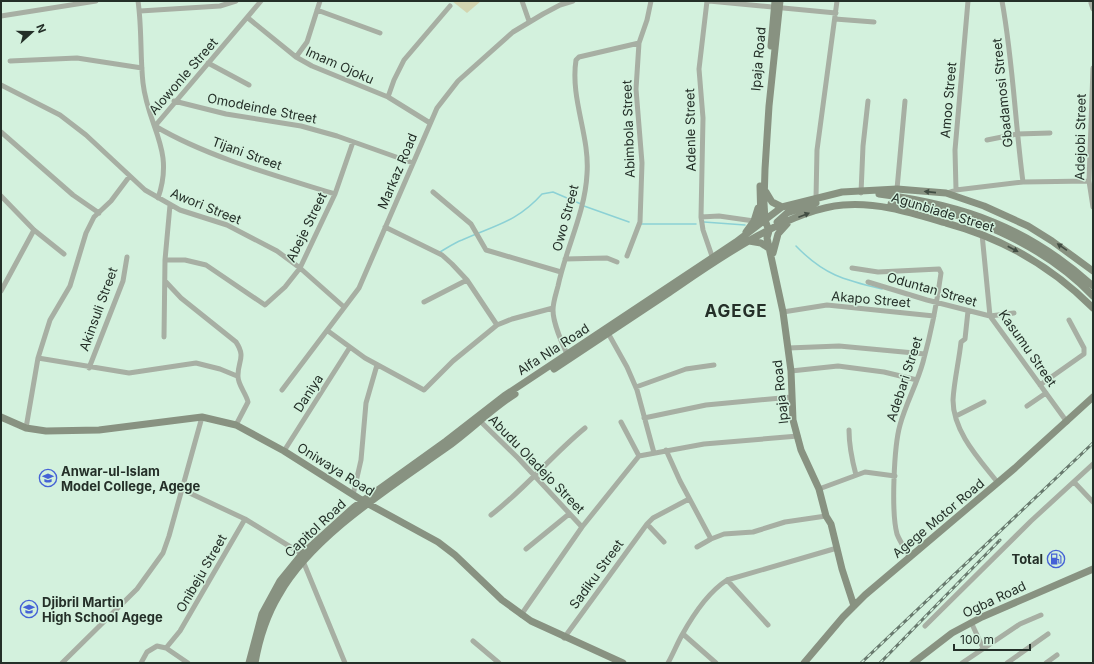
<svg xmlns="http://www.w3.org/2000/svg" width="1094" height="664" viewBox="0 0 1094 664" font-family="Inter,sans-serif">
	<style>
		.green { fill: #d3d5b0 }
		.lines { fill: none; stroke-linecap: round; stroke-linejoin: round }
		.stream { stroke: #8cd1d5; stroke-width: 1.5 }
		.street { stroke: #a7afa3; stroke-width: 5 }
		.secondary { stroke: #889281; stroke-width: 7 }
		.rail-casing { stroke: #687a6e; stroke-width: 3 }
		.rail { stroke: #d3f1dd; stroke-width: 1.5; stroke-dasharray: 4.5; stroke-linecap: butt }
		.oneway { fill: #424d43 }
		.labels { text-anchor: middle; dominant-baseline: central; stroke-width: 3; stroke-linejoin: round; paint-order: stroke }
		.street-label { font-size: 13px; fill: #242f28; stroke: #d3f1dd }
		.poi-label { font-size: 13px; font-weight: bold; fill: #242f28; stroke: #d3f1dd; text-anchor: start }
		.district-label { font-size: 17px; font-weight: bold; letter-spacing: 1px; fill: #242f28; stroke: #d3f1dd }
	</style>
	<rect width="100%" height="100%" fill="#d3f1dd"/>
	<path class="green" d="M 452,1 L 481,1 L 467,13 Z"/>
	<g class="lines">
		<path class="stream" d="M 584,206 L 629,222
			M 704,222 L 745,225
			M 640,224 L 696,224
			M 796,246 C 824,275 844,280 882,289
			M 440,252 C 447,248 454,243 462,240 C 495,225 517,222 542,194 L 553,192 L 581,204"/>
		<path class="street" d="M 138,1 C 142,28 140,56 143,83 C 148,128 175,149 158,198
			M 522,1 L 529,21
			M 707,1 L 699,69 L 703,118 L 701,217 L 703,230 L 713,259
			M 709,1 L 836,13
			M 1002,1 C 1013,61 1015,122 1023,182
			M 1091,3 L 1093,9
			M 317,10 L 380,33
			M 140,11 L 220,6 L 236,1
			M 1,16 L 96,1
			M 248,18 L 296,57 L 312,66 L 388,97 L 430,123
			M 835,19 L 874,22
			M 296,57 L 307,42 L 320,1
			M 10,61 L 77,58 L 142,68
			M 208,63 L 249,85
			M 1093,68 L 1089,181 L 1093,207
			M 1,85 L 60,115 L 86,135 L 145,190 L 180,210 L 227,225 L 277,251 L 300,268 L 344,307
			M 388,97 L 394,80 L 404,60 L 450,6
			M 174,101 L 226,114 L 301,126 L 337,136 L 413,163
			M 155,126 C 207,157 277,176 335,194
			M 155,126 L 261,1
			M 1,132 L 73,195 L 99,213
			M 987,140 L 1017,134 L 1050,133
			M 897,189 L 905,101
			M 956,190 L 1023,182 L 1089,181
			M 433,192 L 471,224 L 486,250 L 561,272
			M 861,193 L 863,146 L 868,101
			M 947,193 L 956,190 L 955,150 L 968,1
			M 1,196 L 34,230 L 64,254
			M 816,198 L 817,150 L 837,1
			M 701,217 L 719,216 L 754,221
			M 385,227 L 442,255 L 452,264 L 467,280 L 497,325
			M 982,234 L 990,316 L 1067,422
			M 627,256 L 640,222 L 642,163 L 636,89 L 639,43 L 647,20 L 651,1
			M 565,259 L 607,258 L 617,262
			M 165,260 L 185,260 L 206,265 L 265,305 L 285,287 L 300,268 L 335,194 L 353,142
			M 852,268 L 878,272 L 939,269 L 941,273 C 937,303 931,333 923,362 C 917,384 906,403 900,425 C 894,446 891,512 897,534 C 900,542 906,550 910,558
			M 166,282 L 181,298 L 236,342 C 246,357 238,361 238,375 C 237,384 246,393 248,402 L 236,425
			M 868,282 L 927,300 L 990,316 L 1014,313
			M 1,291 L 34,230
			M 424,302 L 467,280
			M 968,311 L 965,339 L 961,342 C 959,361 954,381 953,400 C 953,432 980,460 998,483
			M 783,312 L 827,305 L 934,316
			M 328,331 L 365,358 L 424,390 L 453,361 L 497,325 L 512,319 L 553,308
			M 608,333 L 627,367 L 637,390 L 654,453
			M 164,337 L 165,260 L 170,205
			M 788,348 L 839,346 L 925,354
			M 568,356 C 562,343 553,324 553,310 C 553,302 556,294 558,286 C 566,248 585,213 587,174 C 590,136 570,99 576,60 L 579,57 L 639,43
			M 38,358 L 129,373 L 196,363 L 220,369 L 237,376
			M 89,368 L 123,281 L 127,257
			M 791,371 L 838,366 L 884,372 L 917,380
			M 1040,385 L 1084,354 L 1084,348 L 1069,320
			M 636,387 L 686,369 L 714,365
			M 282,390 L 359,288 L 437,108 L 458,81 L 513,32 L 543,14 L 560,5 L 573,1
			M 1027,406 L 1046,393
			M 956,416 L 984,402
			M 644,418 L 706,405 L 792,397
			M 479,420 L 518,458 L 582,527
			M 621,422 L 639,456
			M 26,428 L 38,358 L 50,320 L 70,286 L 86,233 L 94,217 L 111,201 L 129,177
			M 849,430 C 849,446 852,460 856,475
			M 666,450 L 680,481 L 711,539
			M 284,451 L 350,347
			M 1074,482 L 1093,502
			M 181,489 L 245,519 L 302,554
			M 819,489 L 865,472 L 895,476
			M 353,495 L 361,460 L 366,403 L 377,365
			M 491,515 C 525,489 552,455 585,428
			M 647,524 L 664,542
			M 697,547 L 711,539 L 724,534 L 753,532 L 785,522 L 826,516
			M 526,549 L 569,514
			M 303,561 L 345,663
			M 727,580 L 768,625
			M 521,615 L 582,527 L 639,456 L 704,444 L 798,436
			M 971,622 L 983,648
			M 925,626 L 1031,521 L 1093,464
			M 683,634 L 716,663
			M 564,638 L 647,524 L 653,518 L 689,499
			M 473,641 L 499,663
			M 166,648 L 180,631 L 245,519
			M 62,663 L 137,589 L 163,553 L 169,536 L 202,417
			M 141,663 L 147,652 L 157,646 L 166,648 L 188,663
			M 668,663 C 673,654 677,644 682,635 C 693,615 707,593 727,580 L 837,548
			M 962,663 L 1020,624 L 1041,615
			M 1007,663 L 1048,634
			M 1046,663 L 1057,655"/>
		<path class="secondary" d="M 780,1 L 769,106 L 765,169 L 764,203 L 765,220 L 769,231 L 767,238 L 783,312 L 791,371 L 793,420 L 801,450 L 819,489 L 826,516 L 831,524 L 842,569 L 854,606
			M 771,46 L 775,1
			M 760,186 L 761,222
			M 766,192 L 772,202 L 782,207
			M 879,194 C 965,205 1029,228 1093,286
			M 891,204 C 961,206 1045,246 1093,296
			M 778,227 L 777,222 L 787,213 L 816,203
			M 746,232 L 754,221 L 758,208
			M 749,241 L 761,243 L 770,249
			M 773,253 L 778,234 L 787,224
			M 554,369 C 592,344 629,319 667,294 C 714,262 786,210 843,205 C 879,202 912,213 946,223 C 1002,238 1052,267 1093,308
			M 1,417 L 26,428 L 46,431 L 99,430 L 202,417 L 236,425 L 284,451 L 363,501 L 438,542 L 455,555 L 502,600 L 531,621 L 623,663
			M 249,663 L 262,614 L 280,581 L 302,554 L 354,507 L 446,441 L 504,396 L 736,242 L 782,207 L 842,192 L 897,189 L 946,193 L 984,206 L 1028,226 L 1052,241 L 1093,271
			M 255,663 C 259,640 267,615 279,595 C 312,536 391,487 446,448 C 470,431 490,410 515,394
			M 804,663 L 843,617 L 865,595 L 1015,468 L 1093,397
			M 913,663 L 952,633 L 982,617 L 1093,569"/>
		<defs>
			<path id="rail" d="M 861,663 L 1093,443
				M 880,663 L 1000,540"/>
		</defs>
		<use href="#rail" class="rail-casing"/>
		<use href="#rail" class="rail"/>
	</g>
	<defs><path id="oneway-solid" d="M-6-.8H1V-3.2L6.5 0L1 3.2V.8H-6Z"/></defs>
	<g class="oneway">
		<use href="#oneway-solid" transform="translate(930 192) rotate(-174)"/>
		<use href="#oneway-solid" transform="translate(804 215) rotate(-21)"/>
		<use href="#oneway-solid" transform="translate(1062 247) rotate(-146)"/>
		<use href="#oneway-solid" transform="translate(1013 249) rotate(28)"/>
	</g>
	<defs>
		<symbol id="school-ring" viewBox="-11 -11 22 22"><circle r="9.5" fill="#d3f1dd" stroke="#4562d6" stroke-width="1.5"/><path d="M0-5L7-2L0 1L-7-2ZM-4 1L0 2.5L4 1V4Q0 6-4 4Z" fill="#4562d6"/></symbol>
		<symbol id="fuel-ring" viewBox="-11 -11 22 22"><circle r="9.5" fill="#d3f1dd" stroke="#4562d6" stroke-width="1.5"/><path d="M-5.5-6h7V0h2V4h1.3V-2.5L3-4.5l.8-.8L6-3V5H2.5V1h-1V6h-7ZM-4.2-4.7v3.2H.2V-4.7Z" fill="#4562d6"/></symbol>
	</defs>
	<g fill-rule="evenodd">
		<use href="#school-ring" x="38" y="468" width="20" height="20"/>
		<use href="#fuel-ring" x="1046" y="549" width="20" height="20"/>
		<use href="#school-ring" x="19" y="599" width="20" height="20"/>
	</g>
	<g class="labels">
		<g class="street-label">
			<text transform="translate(758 59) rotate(-85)">Ipaja Road</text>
			<text transform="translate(340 65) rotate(24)">Imam Ojoku</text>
			<text transform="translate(183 76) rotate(-49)">Alowonle Street</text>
			<text transform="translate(1002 93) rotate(-96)">Gbadamosi Street</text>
			<text transform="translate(948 100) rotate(-85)">Amoo Street</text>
			<text transform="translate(262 108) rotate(11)">Omodeinde Street</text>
			<text transform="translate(628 129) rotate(-92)">Abimbola Street</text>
			<text transform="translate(690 130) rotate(-91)">Adenle Street</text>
			<text transform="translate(1080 137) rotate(-89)">Adejobi Street</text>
			<text transform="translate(247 153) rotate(20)">Tijani Street</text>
			<text transform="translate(397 171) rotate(-67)">Markaz Road</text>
			<text transform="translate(206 206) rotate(22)">Awori Street</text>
			<text transform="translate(943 212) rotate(17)">Agunbiade Street</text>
			<text transform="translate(565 218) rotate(-75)">Owo Street</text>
			<text transform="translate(306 227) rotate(-64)">Abeje Street</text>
			<text transform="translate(932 289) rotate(16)">Oduntan Street</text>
			<text transform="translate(871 299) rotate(5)">Akapo Street</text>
			<text transform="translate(98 309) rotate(-70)">Akinsuli Street</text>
			<text transform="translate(1028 348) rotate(55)">Kasumu Street</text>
			<text transform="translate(553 349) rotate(-33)">Alfa Nla Road</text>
			<text transform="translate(904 379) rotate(-72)">Adebari Street</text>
			<text transform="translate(780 392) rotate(-96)">Ipaja Road</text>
			<text transform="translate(308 393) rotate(-57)">Daniya</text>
			<text transform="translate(537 464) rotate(46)">Abudu Oladejo Street</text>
			<text transform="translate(336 469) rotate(32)">Oniwaya Road</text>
			<text transform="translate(938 518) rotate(-40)">Agege Motor Road</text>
			<text transform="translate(315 528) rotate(-43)">Capitol Road</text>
			<text transform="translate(201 573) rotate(-60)">Onibeju Street</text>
			<text transform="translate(596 574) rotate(-54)">Sadiku Street</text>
			<text transform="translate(994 599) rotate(-25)">Ogba Road</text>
		</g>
		<g class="poi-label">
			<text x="61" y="471">Anwar-ul-Islam<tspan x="61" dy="15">Model College, Agege</tspan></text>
			<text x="1043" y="559" text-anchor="end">Total</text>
			<text x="42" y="602">Djibril Martin<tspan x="42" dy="15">High School Agege</tspan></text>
		</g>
		<g class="district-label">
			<text x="736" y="311">AGEGE</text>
		</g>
	</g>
	<rect width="1094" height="664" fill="none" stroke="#242f28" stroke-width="4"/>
	<g transform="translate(32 32) rotate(69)" stroke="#d3f1dd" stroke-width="3" paint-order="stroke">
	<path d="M0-3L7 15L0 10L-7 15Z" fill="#242f28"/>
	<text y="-6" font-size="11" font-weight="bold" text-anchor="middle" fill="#242f28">N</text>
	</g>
	<path d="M954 644v6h76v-6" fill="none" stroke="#242f28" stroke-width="2"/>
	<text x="960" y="644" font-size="12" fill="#242f28" stroke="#d3f1dd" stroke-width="3" paint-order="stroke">100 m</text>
</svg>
